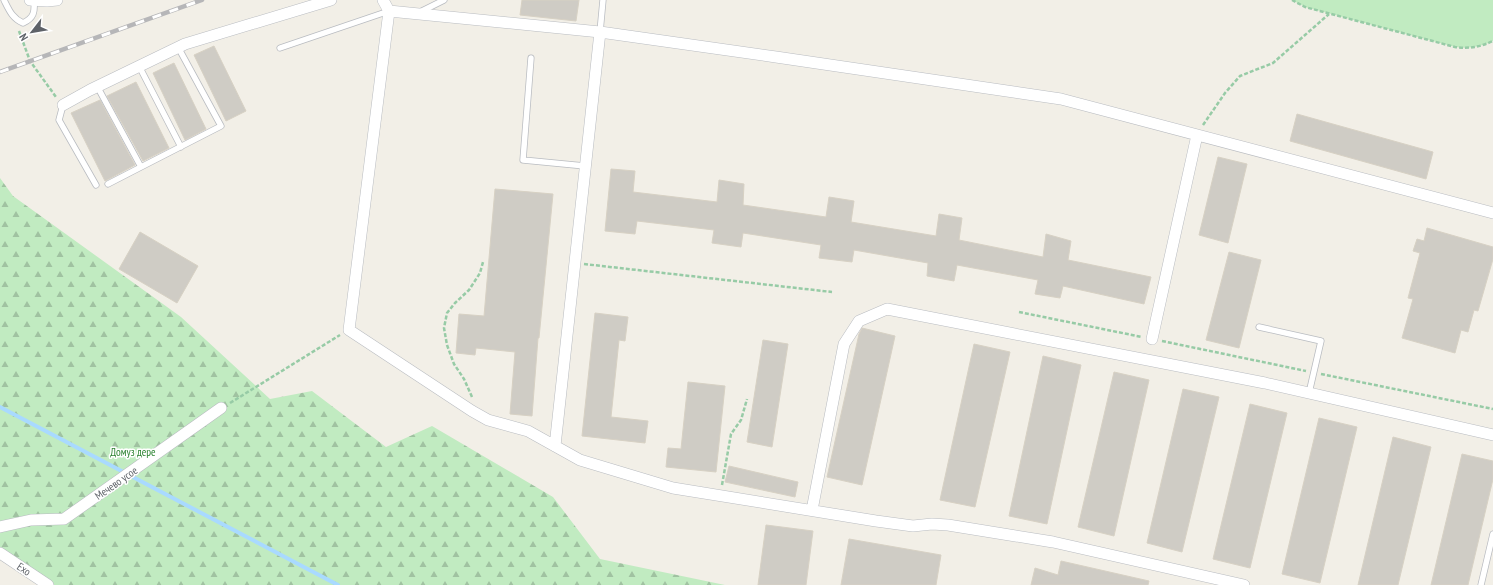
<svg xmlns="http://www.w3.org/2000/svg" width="1493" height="585" viewBox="0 0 1493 585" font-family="'PT Sans Narrow',sans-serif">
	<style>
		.green { fill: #c1ebc1 }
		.forest { fill: url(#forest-firs) }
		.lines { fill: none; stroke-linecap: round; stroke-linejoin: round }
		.stream { stroke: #a9daff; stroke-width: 4 }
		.building { fill: #cfccc5; stroke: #d7d1c4 }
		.lane-casing { stroke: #b9bcc1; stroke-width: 7 }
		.street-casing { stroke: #b9bcc1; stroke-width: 12 }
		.path { stroke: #97cba6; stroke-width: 2.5; stroke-dasharray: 4 2; stroke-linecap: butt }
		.lane { stroke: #fff; stroke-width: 5.5 }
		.street { stroke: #fff; stroke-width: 11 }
		.rail-casing { stroke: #b6b6b8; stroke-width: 4.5 }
		.rail { stroke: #fff; stroke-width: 3; stroke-dasharray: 9; stroke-linecap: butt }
		.labels { text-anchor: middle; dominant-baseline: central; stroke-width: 3; stroke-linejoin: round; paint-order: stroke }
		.park-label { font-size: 11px; fill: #2a822f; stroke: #fff }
		.street-label { font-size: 11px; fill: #5e6268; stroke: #fff }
	</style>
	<defs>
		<pattern id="forest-firs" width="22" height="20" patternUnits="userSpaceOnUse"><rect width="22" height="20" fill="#c1ebc1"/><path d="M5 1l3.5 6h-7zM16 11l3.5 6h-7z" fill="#a0c2a1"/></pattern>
	</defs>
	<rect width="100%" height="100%" fill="#f2efe7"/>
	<path class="green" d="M 1292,0 L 1493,0 L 1493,41 C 1480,47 1469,49 1455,47 L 1305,7 Z"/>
	<path class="forest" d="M 0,178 L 13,196 L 181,317 L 270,399 L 312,391 L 386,447 L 432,426 L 553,497 L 600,559 L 725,585 L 48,585 L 0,553 Z"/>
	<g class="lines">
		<path class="stream" d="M 0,407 L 338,585"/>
	</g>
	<path class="building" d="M 522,0 L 579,0 L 576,21 L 520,15 Z
		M 214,46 L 246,111 L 226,121 L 194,55 Z
		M 174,63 L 206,129 L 185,140 L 153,73 Z
		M 136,82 L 169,148 L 143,161 L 107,96 Z
		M 100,100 L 135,165 L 105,181 L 71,113 Z
		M 1297,114 L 1433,152 L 1426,179 L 1290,141 Z
		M 1218,157 L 1247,164 L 1228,243 L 1199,235 Z
		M 611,169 L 635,171 L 633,192 L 717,202 L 719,180 L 744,184 L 743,205 L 826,217 L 829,197 L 854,201 L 851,222 L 936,236 L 939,214 L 962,218 L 959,240 L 1043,257 L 1046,234 L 1071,241 L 1068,260 L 1151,277 L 1144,304 L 1063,286 L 1060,298 L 1035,294 L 1038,280 L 957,265 L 954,281 L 927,276 L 928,263 L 854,250 L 852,262 L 819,258 L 821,245 L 743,233 L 741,247 L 712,243 L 714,230 L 637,221 L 635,234 L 605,231 Z
		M 495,189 L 553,194 L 539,338 L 538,338 L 532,416 L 510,414 L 515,352 L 476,348 L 475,355 L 456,353 L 459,314 L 484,316 Z
		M 1427,228 L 1493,247 L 1493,259 L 1478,311 L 1474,310 L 1468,332 L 1461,330 L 1455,353 L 1402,338 L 1413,299 L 1408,298 L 1420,253 L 1413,251 L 1417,239 L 1424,241 Z
		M 140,232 L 198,266 L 177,303 L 119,269 Z
		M 1229,252 L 1261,260 L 1239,348 L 1206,340 Z
		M 595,313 L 628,317 L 625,341 L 619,340 L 611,417 L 648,421 L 645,443 L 582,436 Z
		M 862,328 L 895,336 L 862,485 L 827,477 L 859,334 Z
		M 763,340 L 788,344 L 772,447 L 747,442 Z
		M 974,344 L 1010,352 L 975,507 L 940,500 Z
		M 1043,356 L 1081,365 L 1047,524 L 1009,516 Z
		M 1114,372 L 1149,380 L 1114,536 L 1078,527 Z
		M 688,382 L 725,386 L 716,472 L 666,467 L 668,448 L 681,449 Z
		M 1183,389 L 1219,397 L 1182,552 L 1147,543 Z
		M 1250,404 L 1287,413 L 1250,568 L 1213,559 Z
		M 1319,418 L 1357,427 L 1320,583 L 1282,574 Z
		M 1393,437 L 1431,447 L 1398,585 L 1358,585 Z
		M 1462,454 L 1493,461 L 1493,479 L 1468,585 L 1431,585 Z
		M 729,466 L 798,482 L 795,497 L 725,482 Z
		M 766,525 L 813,531 L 806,585 L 758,585 Z
		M 849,539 L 941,555 L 936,585 L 841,585 Z
		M 1061,561 L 1149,581 L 1148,585 L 1031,585 L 1035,568 L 1058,575 Z"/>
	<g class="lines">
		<defs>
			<path id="lane" d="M 4,0 C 9,10 12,18 23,23 C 34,18 35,12 34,0
				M 420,12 L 444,0
				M 600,32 L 603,0
				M 280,48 L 389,11
				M 531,58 L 523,160 L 585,166
				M 139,66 L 181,147
				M 97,86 L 141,167 L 221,126 L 178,47
				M 63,105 L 59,120 L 96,185
				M 108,184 L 141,167
				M 1259,327 L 1321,341 L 1309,393
				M 1481,585 L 1493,534"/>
			<path id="street" d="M 30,0 L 47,1 L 57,0
				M 383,0 L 389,11
				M 63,105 L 90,90 L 185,44 L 331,0
				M 1152,339 L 1197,135
				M 555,446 L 600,32
				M 812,510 L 844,344 L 859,321 L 887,309 L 1265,383 L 1493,435
				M 0,527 L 31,520 L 64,519 L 221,408
				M 0,553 L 48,585
				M 1244,585 L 1053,542 L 948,525 L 932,524 L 913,526 L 876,521 L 673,488 L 580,460 L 528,431 L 488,420 L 472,411 L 349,330 L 389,11 L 600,32 L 776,57 L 1061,99 L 1493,213"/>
		</defs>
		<use href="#lane" class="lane-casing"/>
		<use href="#street" class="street-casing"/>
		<path class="path" d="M 1292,0 L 1305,7 L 1455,47 C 1469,49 1480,47 1493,41
			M 19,31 L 30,61 L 56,97
			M 1203,125 L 1225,93 L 1240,76 L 1273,63 L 1329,14
			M 584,264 L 832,292
			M 1019,312 L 1142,337
			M 1162,341 L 1306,371
			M 1321,374 L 1493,409
			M 472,397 L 464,379 L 454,364 L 447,345 L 444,328 L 447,313 L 455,303 L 469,290 L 480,273 L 483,262
			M 230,403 L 340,335
			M 722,485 L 731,434 L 741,420 L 747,399"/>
		<use href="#lane" class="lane"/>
		<use href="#street" class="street"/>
		<defs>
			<path id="rail" d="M 0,72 L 202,0"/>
		</defs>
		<use href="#rail" class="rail-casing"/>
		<use href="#rail" class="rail"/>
	</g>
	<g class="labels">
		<g class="park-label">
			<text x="133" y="452">Домуз дере</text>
		</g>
		<g class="street-label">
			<text transform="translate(116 483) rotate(-35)">Мечево усое</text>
			<text transform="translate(24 569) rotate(34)">Ехо</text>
		</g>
	</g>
	<g transform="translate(32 32) rotate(239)" stroke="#ffffff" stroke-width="3" paint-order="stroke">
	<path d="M0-3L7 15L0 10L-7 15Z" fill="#5e6268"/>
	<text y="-6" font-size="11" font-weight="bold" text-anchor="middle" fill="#5e6268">N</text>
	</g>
</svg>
